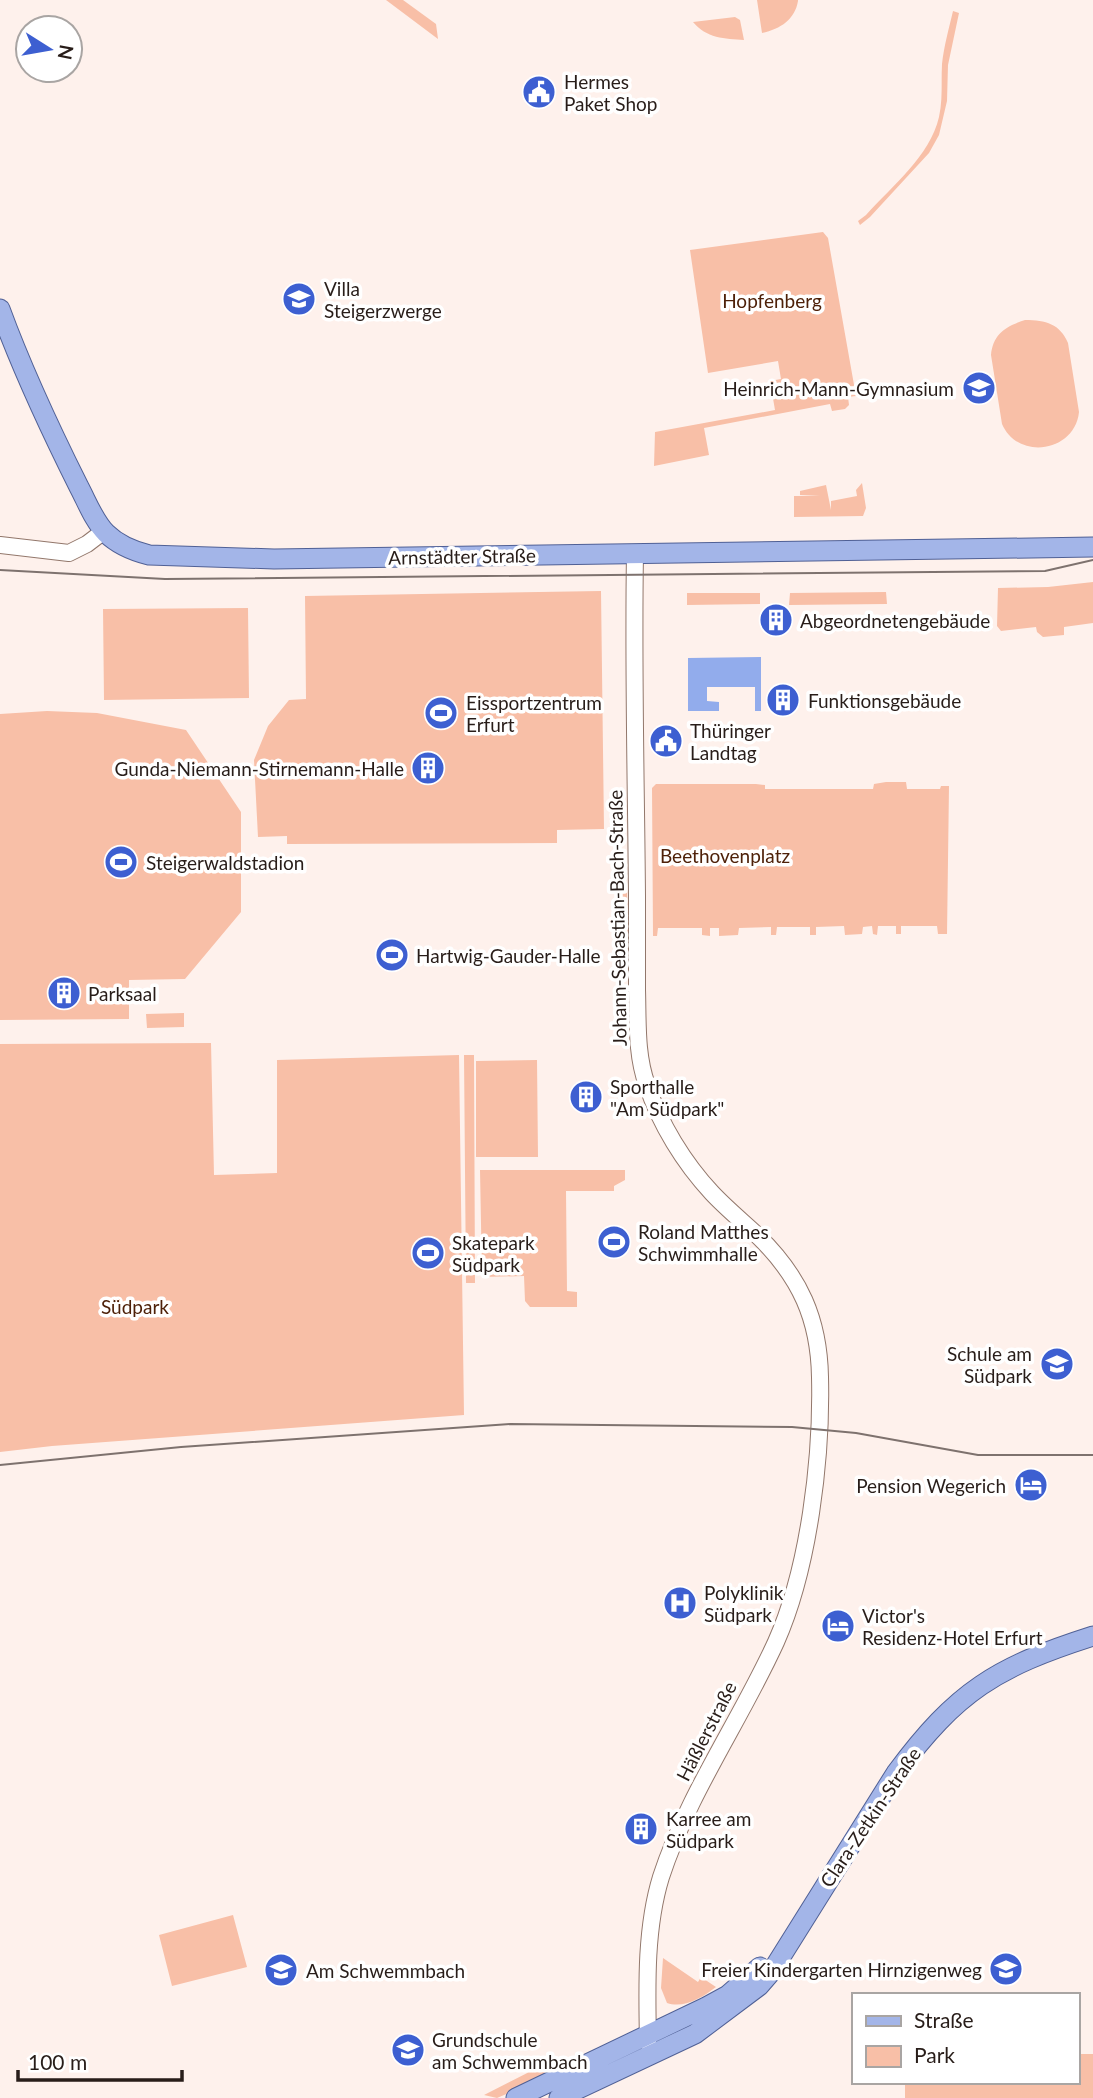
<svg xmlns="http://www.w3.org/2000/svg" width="1093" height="2098" viewBox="0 0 1093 2098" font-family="Lato,sans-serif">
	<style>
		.green { fill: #f8bfa7 }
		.water { fill: #92acec }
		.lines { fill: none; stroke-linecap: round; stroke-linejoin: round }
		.minor-casing { stroke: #92776b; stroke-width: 18 }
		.major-casing { stroke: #506095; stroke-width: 21 }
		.minor { stroke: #fff; stroke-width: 16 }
		.major { stroke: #a3b5e8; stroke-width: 19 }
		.tram { stroke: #7e726e; stroke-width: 2 }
		.labels { text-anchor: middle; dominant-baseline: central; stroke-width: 7; stroke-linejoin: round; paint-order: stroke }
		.poi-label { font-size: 19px; fill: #281d19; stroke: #fff; text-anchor: start }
		.park-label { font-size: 19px; fill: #4e2109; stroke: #fff }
		.street-label { font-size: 19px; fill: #281d19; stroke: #fff }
	</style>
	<rect width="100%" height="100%" fill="#fef1ec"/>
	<path class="green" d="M 386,0 L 403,0 L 436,24 L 438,39 Z
		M 757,0 L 798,0 L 798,1 C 795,19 781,29 762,33 Z
		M 953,11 L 959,13 L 948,65 L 947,101 L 939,135 L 929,153 L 870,217 L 860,225 L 858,221 L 866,215 C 892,186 930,156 939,117 C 943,99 941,82 942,64 C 944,46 949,28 953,11 Z
		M 735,17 L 740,20 L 744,40 C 725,39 706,38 693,22 Z
		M 823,232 L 828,238 L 856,396 L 848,397 L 849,405 L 845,409 L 832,411 L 830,404 L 704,428 L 709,455 L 654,466 L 655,432 L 775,410 L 770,381 L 781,379 L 778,361 L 708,373 L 690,250 Z
		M 1025,320 C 1046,320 1060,324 1068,343 L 1079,412 C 1075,452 1018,461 1002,424 L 991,355 C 993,334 1006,326 1025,320 Z
		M 862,483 L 866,508 L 863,516 L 794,517 L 794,496 L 820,496 L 800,495 L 800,491 L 826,485 L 831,510 L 831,501 L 857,496 L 856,490 Z
		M 1093,582 L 1093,623 L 1064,627 L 1064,635 L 1043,637 L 1037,632 L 1036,627 L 1001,631 L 997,626 L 998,588 L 1048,587 Z
		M 601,591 L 604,829 L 557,830 L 557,843 L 287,844 L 287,836 L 258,837 L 254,760 L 268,726 L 289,700 L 306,699 L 305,596 Z
		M 886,592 L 887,604 L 789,605 L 790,593 Z
		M 687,593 L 760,593 L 760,604 L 687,605 Z
		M 248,608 L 249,698 L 104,700 L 103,609 Z
		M 47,711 L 97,713 L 186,730 L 241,812 L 241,912 L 185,979 L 129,980 L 129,1019 L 0,1020 L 0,714 Z
		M 886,782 L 906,782 L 907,789 L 940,789 L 941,786 L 949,786 L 947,934 L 938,934 L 937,926 L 901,926 L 901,934 L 896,934 L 896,926 L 878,926 L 877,935 L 873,934 L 872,926 L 863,927 L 862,934 L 845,935 L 844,926 L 816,927 L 816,935 L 810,935 L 810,927 L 777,927 L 776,935 L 771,935 L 771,927 L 739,928 L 738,935 L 719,936 L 719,928 L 710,928 L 710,936 L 702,935 L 702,928 L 658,928 L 657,936 L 653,936 L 652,788 L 656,784 L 756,784 L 765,785 L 765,789 L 873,789 L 874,784 Z
		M 611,877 L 621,877 L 627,883 L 628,949 L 620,949 L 620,901 L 612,885 Z
		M 184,1013 L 184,1027 L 147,1028 L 146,1014 Z
		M 211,1043 L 214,1175 L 277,1173 L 277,1060 L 459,1055 L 464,1415 L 52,1446 L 0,1452 L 0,1044 Z
		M 464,1055 L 474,1055 L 475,1283 L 466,1283 Z
		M 537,1060 L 538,1157 L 476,1157 L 476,1061 Z
		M 480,1170 L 625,1170 L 625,1180 L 614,1186 L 614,1191 L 566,1191 L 567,1291 L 577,1292 L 577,1307 L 530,1307 L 525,1301 L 524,1276 L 482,1277 Z
		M 233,1915 L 247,1967 L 172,1986 L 159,1935 Z
		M 663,1958 L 698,1982 L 701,1977 L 716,1987 C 703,1997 684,2009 667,2003 L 661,1988 Z
		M 1077,2054 L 1093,2054 L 1093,2098 L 905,2098 L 905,2082 L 1077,2082 Z
		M 547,2063 L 544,2078 L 497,2098 L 484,2095 Z"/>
	<path class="water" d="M 761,657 L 761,711 L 755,711 L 755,687 L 707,687 L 707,701 L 719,702 L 719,711 L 688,711 L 688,658 Z"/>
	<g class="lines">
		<defs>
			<path id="minor" d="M 0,545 L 69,553 L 87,544 L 104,531
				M 635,554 C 633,668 636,781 637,895 C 637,927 637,959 637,990 C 638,1022 636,1055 647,1085 C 660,1124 684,1163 712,1193 C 726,1208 743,1222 758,1236 C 800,1277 819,1319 820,1377 C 822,1458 809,1568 776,1642 C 740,1721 688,1794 661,1877 C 645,1929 647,1989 648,2043"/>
			<path id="major" d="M 0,309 C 22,369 50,429 79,487 C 87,502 94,521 106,533 C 118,545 133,551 149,555 L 274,559 L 1093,547
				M 516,2098 L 706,2007 L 728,1995 L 760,1967
				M 559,2098 L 695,2034 L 759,1986 L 772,1971 L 896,1773 C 957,1691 996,1667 1093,1636"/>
		</defs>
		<use href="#minor" class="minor-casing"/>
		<use href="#major" class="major-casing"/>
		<use href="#minor" class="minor"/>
		<use href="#major" class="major"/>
		<path class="tram" d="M 0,570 L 165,579 L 1045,571 L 1093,560
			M 0,1465 L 181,1447 L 510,1424 L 792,1427 L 856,1433 L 978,1455 L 1093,1455"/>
	</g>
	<defs>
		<symbol id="civic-disc" viewBox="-11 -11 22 22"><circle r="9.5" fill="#3d5fd1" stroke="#fff"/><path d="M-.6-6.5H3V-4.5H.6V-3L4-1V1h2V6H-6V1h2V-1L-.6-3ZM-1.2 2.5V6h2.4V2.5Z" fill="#fff"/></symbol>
		<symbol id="school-disc" viewBox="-11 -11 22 22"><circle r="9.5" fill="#3d5fd1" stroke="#fff"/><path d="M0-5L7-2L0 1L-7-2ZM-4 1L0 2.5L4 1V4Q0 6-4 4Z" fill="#fff"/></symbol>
		<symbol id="building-disc" viewBox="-11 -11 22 22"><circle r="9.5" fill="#3d5fd1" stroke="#fff"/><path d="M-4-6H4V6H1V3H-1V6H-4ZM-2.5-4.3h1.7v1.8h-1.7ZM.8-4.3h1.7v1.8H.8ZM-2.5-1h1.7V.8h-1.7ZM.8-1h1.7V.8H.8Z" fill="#fff"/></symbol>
		<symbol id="stadium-disc" viewBox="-11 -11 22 22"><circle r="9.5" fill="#3d5fd1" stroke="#fff"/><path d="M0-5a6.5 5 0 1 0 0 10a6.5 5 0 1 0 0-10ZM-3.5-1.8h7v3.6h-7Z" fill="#fff"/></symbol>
		<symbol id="hotel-disc" viewBox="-11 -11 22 22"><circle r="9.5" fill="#3d5fd1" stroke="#fff"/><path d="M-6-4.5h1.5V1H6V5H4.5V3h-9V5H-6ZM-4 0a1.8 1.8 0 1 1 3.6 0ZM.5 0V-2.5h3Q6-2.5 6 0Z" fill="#fff"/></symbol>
		<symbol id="hospital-disc" viewBox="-11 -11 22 22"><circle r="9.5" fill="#3d5fd1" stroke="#fff"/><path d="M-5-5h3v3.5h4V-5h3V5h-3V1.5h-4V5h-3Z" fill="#fff"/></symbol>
	</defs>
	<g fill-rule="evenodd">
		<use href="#civic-disc" x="520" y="73" width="38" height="38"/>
		<use href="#school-disc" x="280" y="280" width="38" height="38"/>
		<use href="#school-disc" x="960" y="369" width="38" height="38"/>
		<use href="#building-disc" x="757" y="601" width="38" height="38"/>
		<use href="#building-disc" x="764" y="681" width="38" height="38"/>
		<use href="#stadium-disc" x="422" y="694" width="38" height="38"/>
		<use href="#civic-disc" x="647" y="722" width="38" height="38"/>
		<use href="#building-disc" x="409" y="749" width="38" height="38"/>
		<use href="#stadium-disc" x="102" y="843" width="38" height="38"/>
		<use href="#stadium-disc" x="373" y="936" width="38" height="38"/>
		<use href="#building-disc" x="45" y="974" width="38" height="38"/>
		<use href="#building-disc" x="567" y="1078" width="38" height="38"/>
		<use href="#stadium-disc" x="595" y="1223" width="38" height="38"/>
		<use href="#stadium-disc" x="409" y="1234" width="38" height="38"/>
		<use href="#school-disc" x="1038" y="1345" width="38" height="38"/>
		<use href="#hotel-disc" x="1012" y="1466" width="38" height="38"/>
		<use href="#hospital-disc" x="661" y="1584" width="38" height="38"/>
		<use href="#hotel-disc" x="819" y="1607" width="38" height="38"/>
		<use href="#building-disc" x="622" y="1810" width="38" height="38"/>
		<use href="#school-disc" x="987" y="1950" width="38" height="38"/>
		<use href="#school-disc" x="262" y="1951" width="38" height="38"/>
		<use href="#school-disc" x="389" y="2031" width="38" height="38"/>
	</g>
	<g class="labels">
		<g class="poi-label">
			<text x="564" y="81">Hermes<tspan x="564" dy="22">Paket Shop</tspan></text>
			<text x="324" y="288">Villa<tspan x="324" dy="22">Steigerzwerge</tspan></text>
			<text x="954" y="388" text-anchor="end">Heinrich-Mann-Gymnasium</text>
			<text x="800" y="620">Abgeordnetengebäude</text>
			<text x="808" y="700">Funktionsgebäude</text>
			<text x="466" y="702">Eissportzentrum<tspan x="466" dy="22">Erfurt</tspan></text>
			<text x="690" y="730">Thüringer<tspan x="690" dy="22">Landtag</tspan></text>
			<text x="404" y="768" text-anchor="end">Gunda-Niemann-Stirnemann-Halle</text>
			<text x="146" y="862">Steigerwaldstadion</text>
			<text x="416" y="955">Hartwig-Gauder-Halle</text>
			<text x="88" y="993">Parksaal</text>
			<text x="610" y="1086">Sporthalle<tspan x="610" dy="22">"Am Südpark"</tspan></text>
			<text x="638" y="1231">Roland Matthes<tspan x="638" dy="22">Schwimmhalle</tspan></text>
			<text x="452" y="1242">Skatepark<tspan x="452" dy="22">Südpark</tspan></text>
			<text x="1032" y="1353" text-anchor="end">Schule am<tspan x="1032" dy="22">Südpark</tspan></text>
			<text x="1006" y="1485" text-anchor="end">Pension Wegerich</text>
			<text x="704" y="1592">Polyklinik<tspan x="704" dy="22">Südpark</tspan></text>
			<text x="862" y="1615">Victor's<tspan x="862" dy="22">Residenz-Hotel Erfurt</tspan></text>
			<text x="666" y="1818">Karree am<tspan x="666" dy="22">Südpark</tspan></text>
			<text x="982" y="1969" text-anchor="end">Freier Kindergarten Hirnzigenweg</text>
			<text x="306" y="1970">Am Schwemmbach</text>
			<text x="432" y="2039">Grundschule<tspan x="432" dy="22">am Schwemmbach</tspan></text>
		</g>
		<g class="park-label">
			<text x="772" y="300">Hopfenberg</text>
			<text x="725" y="855">Beethovenplatz</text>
			<text x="135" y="1306">Südpark</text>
		</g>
		<g class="street-label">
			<text transform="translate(462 556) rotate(-1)">Arnstädter Straße</text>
			<text transform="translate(617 918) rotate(-91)">Johann-Sebastian-Bach-Straße</text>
			<text transform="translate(706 1731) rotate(-63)">Häßlerstraße</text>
			<text transform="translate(870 1817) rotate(-56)">Clara-Zetkin-Straße</text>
		</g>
	</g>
	<rect x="852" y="1993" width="228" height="91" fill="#ffffff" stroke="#a9a5a3" stroke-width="2"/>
	<rect x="866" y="2016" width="35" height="10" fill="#a3b5e8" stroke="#a9a5a3" stroke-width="2"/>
	<text x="914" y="2028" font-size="21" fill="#281d19">Straße</text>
	<rect x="866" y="2046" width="35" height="21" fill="#f8bfa7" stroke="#a9a5a3" stroke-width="2"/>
	<text x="914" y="2063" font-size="21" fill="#281d19">Park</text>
	<g transform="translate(49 49) rotate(101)"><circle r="33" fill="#ffffff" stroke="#a9a5a3" stroke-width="2"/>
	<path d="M0-5L12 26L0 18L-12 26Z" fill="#3d5fd1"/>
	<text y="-10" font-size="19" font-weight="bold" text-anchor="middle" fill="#281d19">N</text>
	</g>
	<path d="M18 2070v10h164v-10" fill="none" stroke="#281d19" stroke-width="3.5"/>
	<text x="28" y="2070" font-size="21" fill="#281d19" stroke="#ffffff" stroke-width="5" paint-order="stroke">100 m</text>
</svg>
